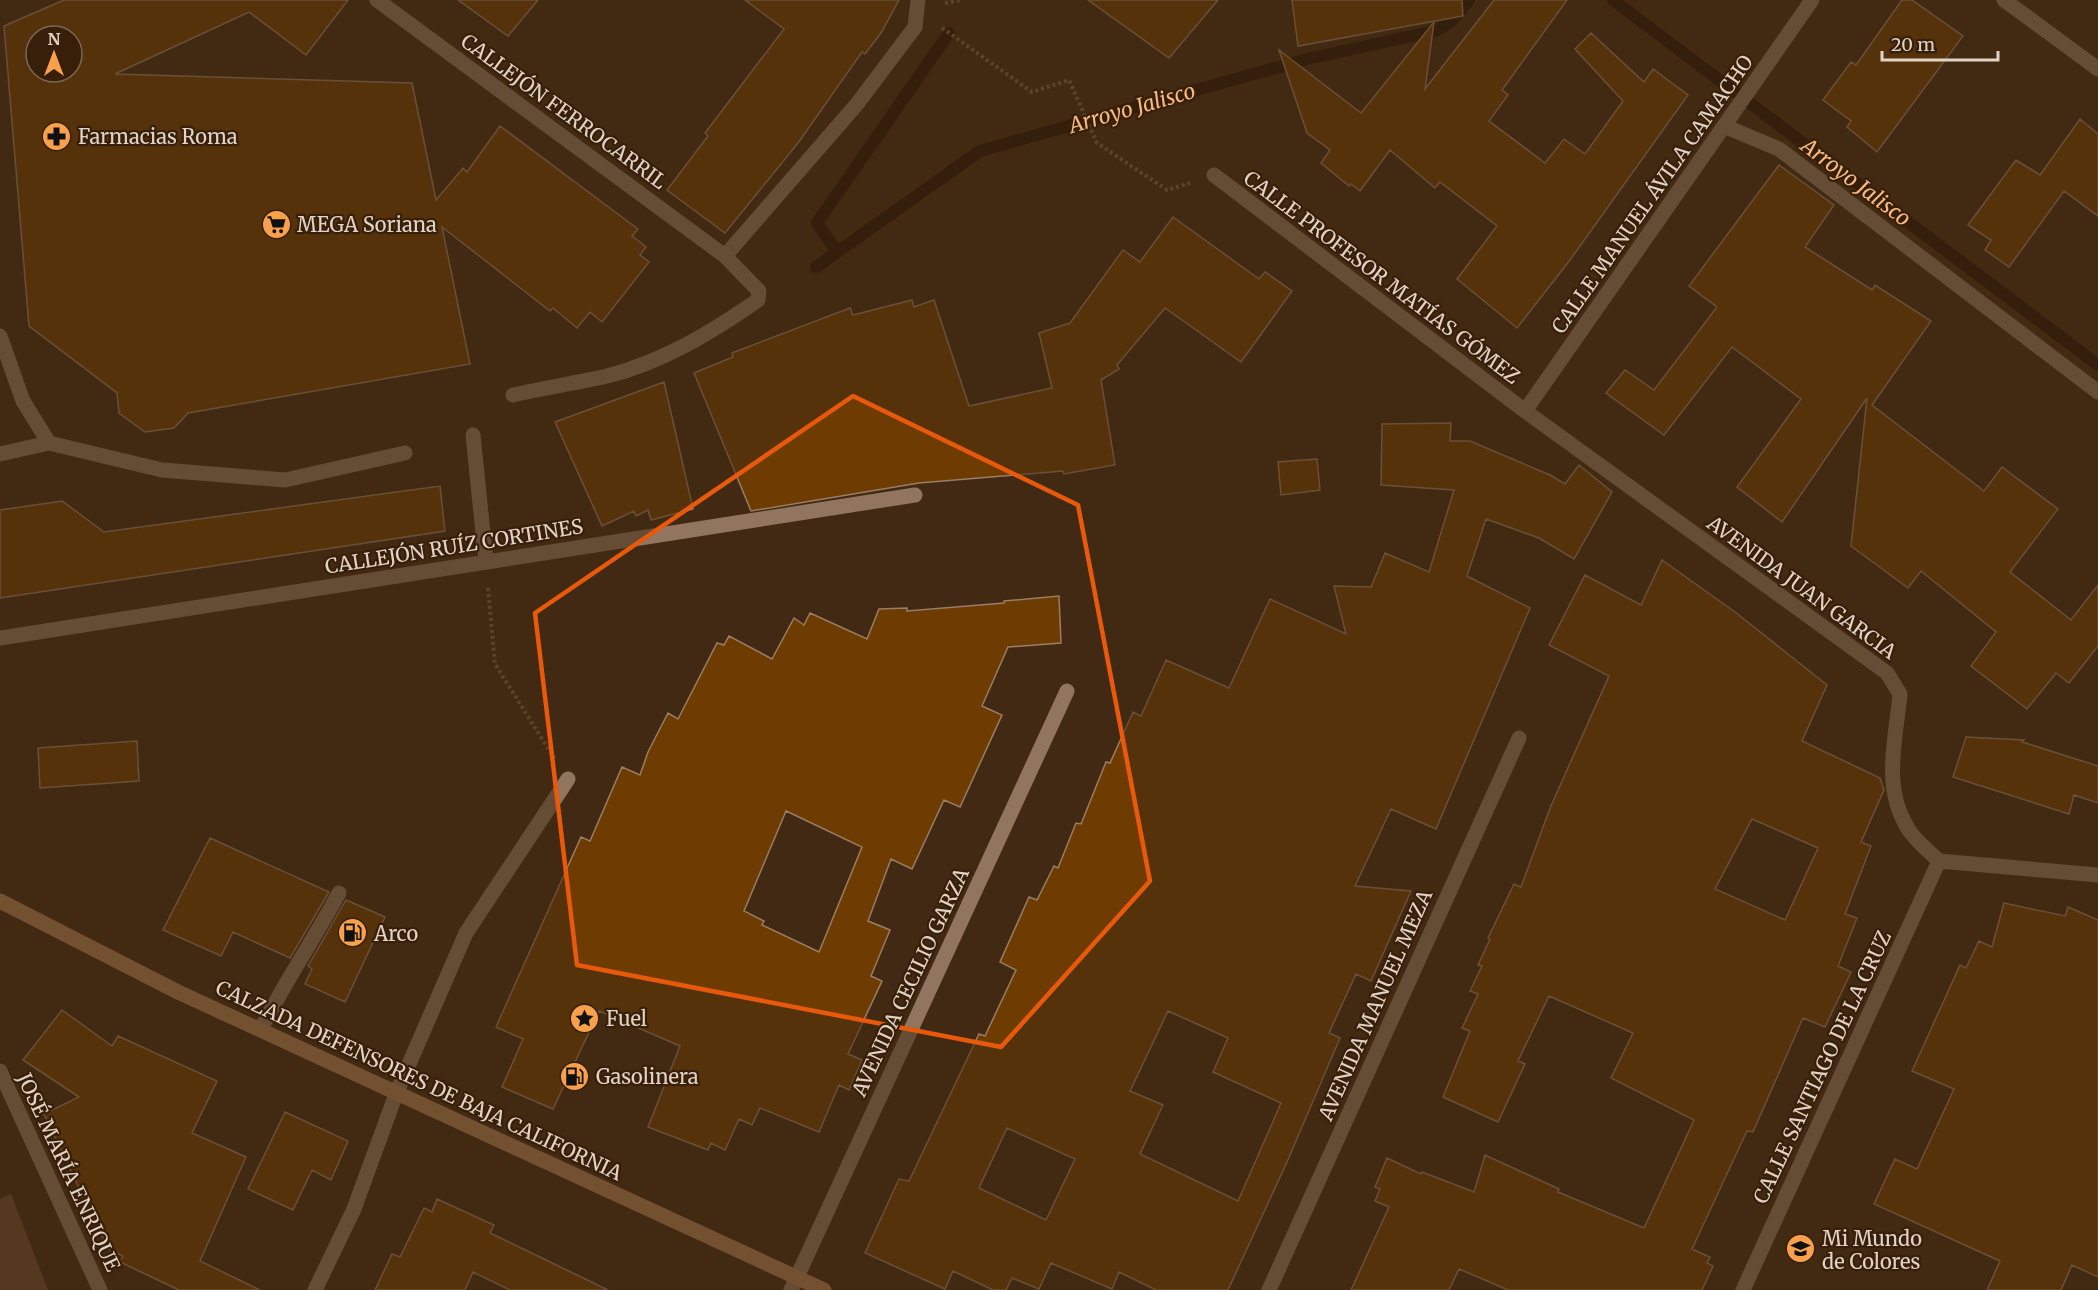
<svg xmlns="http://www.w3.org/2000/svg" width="2098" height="1290" viewBox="0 0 2098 1290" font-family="Merriweather,serif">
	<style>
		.green { fill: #6a4b30 }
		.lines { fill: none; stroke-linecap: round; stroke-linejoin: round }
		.stream { stroke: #231204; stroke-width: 12 }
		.building { fill: #6e3c00; stroke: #9a7d65; stroke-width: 1.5; fill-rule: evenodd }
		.path { stroke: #786350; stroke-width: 4; stroke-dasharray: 3 3; stroke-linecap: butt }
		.minor { stroke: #91755e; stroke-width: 15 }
		.major { stroke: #ae7e54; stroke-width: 15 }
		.marked { fill: none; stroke: #e8590c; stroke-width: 4.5; stroke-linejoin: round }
		.labels { text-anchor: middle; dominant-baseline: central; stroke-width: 4.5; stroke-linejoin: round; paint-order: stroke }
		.street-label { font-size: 20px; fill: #e2d3c6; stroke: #371f09 }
		.poi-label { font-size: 20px; fill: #e2d3c6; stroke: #371f09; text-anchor: start }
		.water-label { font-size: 21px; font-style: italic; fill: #f8ba84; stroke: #371f09 }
	</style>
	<rect width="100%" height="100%" fill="#412913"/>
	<path class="green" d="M 11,1194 L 48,1290 L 0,1290 L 0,1199 Z"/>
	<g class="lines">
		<path class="stream" d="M 1613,0 L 2098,365
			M 837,252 L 817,223 L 949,33
			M 816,267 L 980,151 L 1307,59 L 1435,31 L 1452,21 L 1469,0"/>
	</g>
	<path class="building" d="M 64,0 L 348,0 L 306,55 L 249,12 L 115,74 L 412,83 L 436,200 L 463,168 L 467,172 L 500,126 L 638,229 L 632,236 L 646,247 L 640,255 L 649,262 L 602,322 L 590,312 L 577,328 L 553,308 L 550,311 L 442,227 L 470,364 L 188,413 L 174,428 L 145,432 L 119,413 L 117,393 L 29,326 L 4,26 ZM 36,36 L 72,36 L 72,72 L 36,72 Z
		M 458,0 L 538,0 L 508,36 Z
		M 745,0 L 899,0 L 881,33 L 865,54 L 862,52 L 798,143 L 725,233 L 667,190 L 708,136 L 705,133 L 784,29 Z
		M 1088,0 L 1218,0 L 1169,58 Z
		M 1292,0 L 1462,0 L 1463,16 L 1298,46 Z
		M 1494,0 L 1567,0 L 1502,90 L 1508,95 L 1489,121 L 1545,163 L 1564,139 L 1585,154 L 1623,101 L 1575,49 L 1591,33 L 1644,82 L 1653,69 L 1688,95 L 1570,260 L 1517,328 L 1457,279 L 1497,226 L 1440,182 L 1435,188 L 1390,150 L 1360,191 L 1351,184 L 1349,186 L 1321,163 L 1330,150 L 1307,133 L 1279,50 L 1361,113 L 1434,22 L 1425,89 Z
		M 1902,0 L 1912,0 L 1963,36 L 1877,152 L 1847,127 L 1851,121 L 1823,100 L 1851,62 L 1856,65 Z
		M 2080,119 L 2098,134 L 2098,216 L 2064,191 L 2009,267 L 1985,250 L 1991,240 L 1968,225 L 2016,160 L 2040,175 Z
		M 1779,165 L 1834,205 L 1805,247 L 1872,290 L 1875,285 L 1931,321 L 1872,405 L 1984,491 L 2002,467 L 2058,509 L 2010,572 L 2071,620 L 2098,585 L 2098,646 L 2069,683 L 2056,673 L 2027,709 L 1971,666 L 1996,632 L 1921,571 L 1908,588 L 1851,546 L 1867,398 L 1782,522 L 1737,487 L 1801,399 L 1732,347 L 1664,435 L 1606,393 L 1625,370 L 1654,390 L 1717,307 L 1689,286 Z
		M 1173,217 L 1259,279 L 1265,272 L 1292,291 L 1241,362 L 1165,308 L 1117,365 L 1119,369 L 1101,380 L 1115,465 L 1064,474 L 1063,471 L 919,483 L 751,511 L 694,373 L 733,357 L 732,353 L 850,308 L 853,315 L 912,300 L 914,307 L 934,300 L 969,406 L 1052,388 L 1039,333 L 1070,323 L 1123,250 L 1140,262 Z
		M 664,382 L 693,509 L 651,520 L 648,510 L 636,516 L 634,511 L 602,526 L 555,422 Z
		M 1451,423 L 1450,441 L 1470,441 L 1550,475 L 1565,484 L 1579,465 L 1612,492 L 1574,559 L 1539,538 L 1486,519 L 1467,576 L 1530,608 L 1436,829 L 1391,809 L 1355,886 L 1411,891 L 1371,981 L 1356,974 L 1329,1033 L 1340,1038 L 1287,1162 L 1228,1290 L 1156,1290 L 1119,1272 L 1112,1289 L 1051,1263 L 1039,1289 L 1012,1278 L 1006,1290 L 993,1290 L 953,1271 L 945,1289 L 865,1253 L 899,1179 L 909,1181 L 979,1034 L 985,1036 L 1016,970 L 1000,962 L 1029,897 L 1037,900 L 1054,866 L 1058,868 L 1076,823 L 1081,824 L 1106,762 L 1110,763 L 1133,712 L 1141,716 L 1166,660 L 1229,688 L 1270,599 L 1346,634 L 1334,586 L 1371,587 L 1385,553 L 1429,572 L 1454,490 L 1381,485 L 1382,424 ZM 1168,1011 L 1228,1038 L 1213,1072 L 1281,1103 L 1238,1201 L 1140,1154 L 1163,1105 L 1130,1091 ZM 1007,1128 L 1075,1159 L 1046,1220 L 979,1188 Z
		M 1317,459 L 1320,490 L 1281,495 L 1278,462 Z
		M 440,486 L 445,531 L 0,598 L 0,510 L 62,501 L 104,532 Z
		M 1662,560 L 1735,612 L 1827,685 L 1802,741 L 1880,778 L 1884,790 L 1861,842 L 1871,846 L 1845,914 L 1857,918 L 1838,966 L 1851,972 L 1825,1027 L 1803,1018 L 1753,1132 L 1747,1131 L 1692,1249 L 1710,1257 L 1707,1263 L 1713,1266 L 1702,1290 L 1508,1290 L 1459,1269 L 1449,1290 L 1351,1290 L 1389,1207 L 1375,1201 L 1380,1189 L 1375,1187 L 1387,1158 L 1421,1174 L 1422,1172 L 1474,1192 L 1485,1155 L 1559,1189 L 1558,1192 L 1644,1228 L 1694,1120 L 1611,1078 L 1633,1033 L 1549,996 L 1518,1061 L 1525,1064 L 1498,1122 L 1443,1097 L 1470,1031 L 1462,1028 L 1478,994 L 1470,991 L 1482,966 L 1478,965 L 1490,939 L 1488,938 L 1514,884 L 1521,887 L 1550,808 L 1609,676 L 1549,645 L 1585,575 L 1641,605 ZM 1752,819 L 1818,848 L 1785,920 L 1715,889 Z
		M 1059,596 L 1061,643 L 1008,647 L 982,706 L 1002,715 L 960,807 L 944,800 L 912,869 L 891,859 L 868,921 L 890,930 L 871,976 L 882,981 L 848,1054 L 862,1060 L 849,1090 L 839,1085 L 819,1132 L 760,1108 L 752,1125 L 739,1119 L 725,1150 L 711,1143 L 708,1150 L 648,1127 L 680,1046 L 599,1011 L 553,1109 L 502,1087 L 523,1039 L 496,1027 L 581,837 L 590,841 L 622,767 L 640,775 L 648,752 L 668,713 L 678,719 L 717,643 L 724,645 L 729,636 L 772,659 L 794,618 L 804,625 L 810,613 L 867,639 L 879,609 L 907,608 L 907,611 L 1004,603 L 1004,601 ZM 786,811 L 862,847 L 819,952 L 762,925 L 764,921 L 744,911 Z
		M 1966,737 L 2024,740 L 2022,742 L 2098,766 L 2098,803 L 2074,795 L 2069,814 L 1953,777 Z
		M 137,741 L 139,781 L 40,788 L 38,748 Z
		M 210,838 L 329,892 L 290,958 L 233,932 L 221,956 L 163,930 Z
		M 346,900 L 385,917 L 345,1002 L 305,984 L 312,969 L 308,966 Z
		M 2004,903 L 2065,916 L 2068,907 L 2098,920 L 2098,1277 L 2072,1265 L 2061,1290 L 1987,1290 L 2000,1261 L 1874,1204 L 1895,1159 L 1917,1169 L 1954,1089 L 1912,1071 L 1960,965 L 1966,968 L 1979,941 L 1992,947 Z
		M 62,1010 L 112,1046 L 118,1036 L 217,1081 L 192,1133 L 246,1157 L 200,1261 L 260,1290 L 179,1290 L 120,1262 L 123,1256 L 108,1249 L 44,1114 L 79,1097 L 23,1060 Z
		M 285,1112 L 348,1141 L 331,1180 L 312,1170 L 293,1210 L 248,1189 Z
		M 437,1199 L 494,1225 L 490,1233 L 608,1290 L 510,1290 L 473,1272 L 465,1290 L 375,1290 L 392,1254 L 400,1257 L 424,1208 L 432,1212 Z"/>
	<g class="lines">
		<path class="path" d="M 945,3 L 962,0
			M 942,28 L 1032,92 L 1069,80 L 1097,143 L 1167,190 L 1190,183
			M 488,588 L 495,664 L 554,758"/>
		<path class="minor" d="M 377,0 L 725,256 L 759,291 L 758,300 C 712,332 663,362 607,376 C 576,383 544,388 513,395
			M 2004,0 L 2098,69
			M 1724,126 L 1779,149 L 2098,392
			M 1214,175 L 1525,411 L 1887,673 L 1900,694 C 1896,738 1882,786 1907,827 C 1914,840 1929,851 1939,861
			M 725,256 L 857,104 L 915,27 L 918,0
			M 0,336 L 23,401 L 49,443 L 162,470 L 285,480 L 405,453
			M 1525,411 L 1812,0
			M 473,435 L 486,562
			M 0,454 L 49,443
			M 0,638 L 915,495
			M 1939,861 L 2098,875
			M 261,1029 C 285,982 314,939 339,893
			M 0,1071 L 100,1290
			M 315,1290 L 354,1209 L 396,1094 L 466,933 L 568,779
			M 791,1290 L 1067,691
			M 1269,1290 L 1519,738
			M 1743,1290 L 1939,861"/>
		<path class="major" d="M 0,901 L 178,992 L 824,1290"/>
	</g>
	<path d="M0 0H2098V1290H0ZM 853,396 L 1078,505 L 1150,881 L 1001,1047 L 577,965 L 535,613 Z" fill="#412913" fill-opacity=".55" fill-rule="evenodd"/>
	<path class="marked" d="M 853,396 L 1078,505 L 1150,881 L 1001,1047 L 577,965 L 535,613 Z"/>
	<defs>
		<symbol id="pharmacy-disc" viewBox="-11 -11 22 22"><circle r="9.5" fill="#f8a04b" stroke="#371f09"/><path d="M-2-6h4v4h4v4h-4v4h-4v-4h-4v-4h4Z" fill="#111"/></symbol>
		<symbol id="supermarket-disc" viewBox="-11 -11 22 22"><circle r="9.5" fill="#f8a04b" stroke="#371f09"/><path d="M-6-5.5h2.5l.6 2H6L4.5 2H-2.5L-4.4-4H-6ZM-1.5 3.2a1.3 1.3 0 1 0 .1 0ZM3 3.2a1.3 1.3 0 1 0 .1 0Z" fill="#111"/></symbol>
		<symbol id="fuel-disc" viewBox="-11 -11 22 22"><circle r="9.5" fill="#f8a04b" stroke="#371f09"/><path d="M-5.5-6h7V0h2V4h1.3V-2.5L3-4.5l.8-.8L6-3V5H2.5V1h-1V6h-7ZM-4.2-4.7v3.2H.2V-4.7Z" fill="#111"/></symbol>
		<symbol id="sight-disc" viewBox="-11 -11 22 22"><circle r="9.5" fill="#f8a04b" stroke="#371f09"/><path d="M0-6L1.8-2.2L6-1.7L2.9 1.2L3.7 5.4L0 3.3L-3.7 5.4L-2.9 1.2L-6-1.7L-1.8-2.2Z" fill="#111"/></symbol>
		<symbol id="school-disc" viewBox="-11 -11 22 22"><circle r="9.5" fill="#f8a04b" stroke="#371f09"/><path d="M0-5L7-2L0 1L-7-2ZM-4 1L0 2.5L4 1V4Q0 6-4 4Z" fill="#111"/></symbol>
	</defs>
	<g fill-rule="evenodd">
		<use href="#pharmacy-disc" x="40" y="120" width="33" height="33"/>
		<use href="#supermarket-disc" x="260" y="208" width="33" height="33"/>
		<use href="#fuel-disc" x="336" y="916" width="33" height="33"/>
		<use href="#sight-disc" x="568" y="1002" width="33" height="33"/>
		<use href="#fuel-disc" x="558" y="1060" width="33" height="33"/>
		<use href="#school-disc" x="1784" y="1232" width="33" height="33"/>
	</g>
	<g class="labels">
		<g class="street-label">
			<text transform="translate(564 111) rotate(36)">CALLEJÓN FERROCARRIL</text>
			<text transform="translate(1652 194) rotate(-55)">CALLE MANUEL ÁVILA CAMACHO</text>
			<text transform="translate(1382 277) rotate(37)">CALLE PROFESOR MATÍAS GÓMEZ</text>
			<text transform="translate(454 546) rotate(-9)">CALLEJÓN RUÍZ CORTINES</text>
			<text transform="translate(1802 587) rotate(36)">AVENIDA JUAN GARCIA</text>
			<text transform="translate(910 982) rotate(-65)">AVENIDA CECILIO GARZA</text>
			<text transform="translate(1375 1005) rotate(-66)">AVENIDA MANUEL MEZA</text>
			<text transform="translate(1822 1067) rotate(-65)">CALLE SANTIAGO DE LA CRUZ</text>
			<text transform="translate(419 1080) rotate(25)">CALZADA DEFENSORES DE BAJA CALIFORNIA</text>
			<text transform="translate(69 1172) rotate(65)">JOSÉ MARÍA ENRIQUE</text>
		</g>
		<g class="poi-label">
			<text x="78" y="136">Farmacias Roma</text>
			<text x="297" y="224">MEGA Soriana</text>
			<text x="374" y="933">Arco</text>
			<text x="606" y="1018">Fuel</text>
			<text x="596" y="1076">Gasolinera</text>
			<text x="1822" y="1238">Mi Mundo<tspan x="1822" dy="23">de Colores</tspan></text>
		</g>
		<g class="water-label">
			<text transform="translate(1132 108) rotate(-16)">Arroyo Jalisco</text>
			<text transform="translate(1856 182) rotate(37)">Arroyo Jalisco</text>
		</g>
	</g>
	<g transform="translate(54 54)"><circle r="28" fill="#371f09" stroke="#7b6755" stroke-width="1.5"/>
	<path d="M0-4.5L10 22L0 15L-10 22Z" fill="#f8a04b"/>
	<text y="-9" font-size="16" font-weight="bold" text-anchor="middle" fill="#e2d3c6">N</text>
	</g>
	<path d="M1882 51v9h116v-9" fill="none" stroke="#e2d3c6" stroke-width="3"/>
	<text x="1891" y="51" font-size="18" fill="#e2d3c6" stroke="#371f09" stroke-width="4.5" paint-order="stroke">20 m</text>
</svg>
